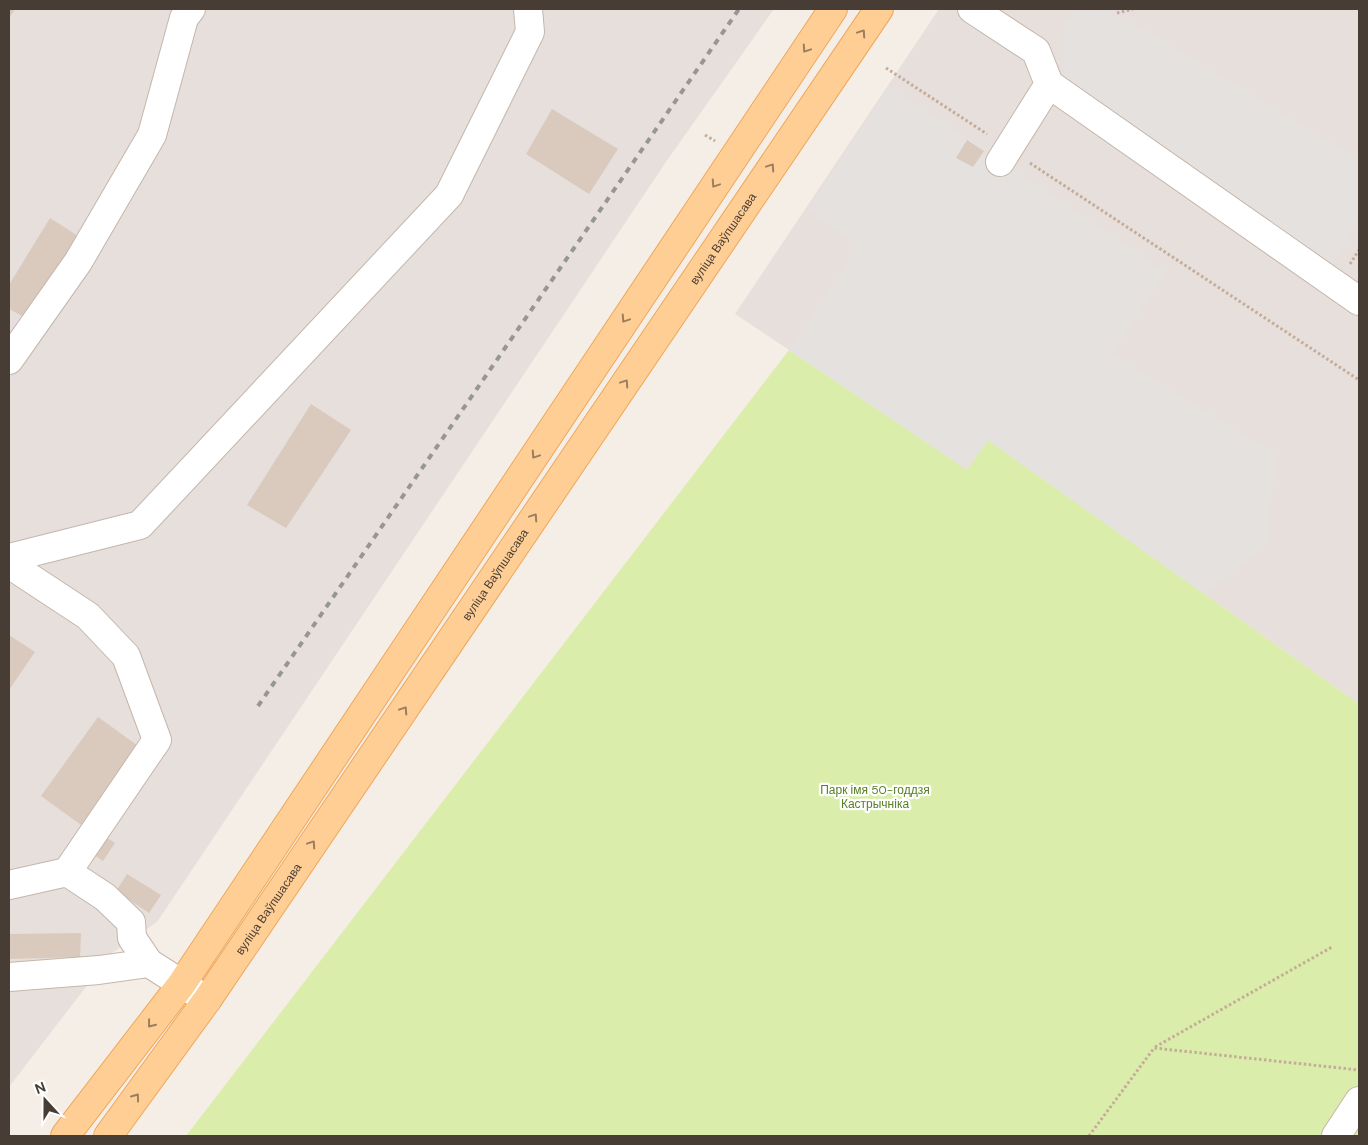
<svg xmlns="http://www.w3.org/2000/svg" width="1368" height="1145" viewBox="0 0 1368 1145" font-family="'DM Sans',sans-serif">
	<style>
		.industrial { fill: #e7dfdb }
		.green { fill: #dbedab }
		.parking { fill: #e5e1df }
		.building { fill: #dacabd }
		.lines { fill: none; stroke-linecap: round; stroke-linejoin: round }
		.minor-casing { stroke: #c4b6ab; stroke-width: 30 }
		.major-casing { stroke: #efa75a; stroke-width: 30 }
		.path { stroke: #c4ac98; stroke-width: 3; stroke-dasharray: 2.5 2.5; stroke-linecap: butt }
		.minor { stroke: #fff; stroke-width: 28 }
		.major { stroke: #ffce95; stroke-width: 28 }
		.rail { stroke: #969696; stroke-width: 4; stroke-dasharray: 6 6; stroke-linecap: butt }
		.oneway { stroke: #9a7e60 }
		.labels { text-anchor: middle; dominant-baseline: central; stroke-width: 4.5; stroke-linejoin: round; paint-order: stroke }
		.street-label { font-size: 12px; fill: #483d35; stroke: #fff }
		.park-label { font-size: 12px; fill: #568022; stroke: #fff }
	</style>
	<rect width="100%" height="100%" fill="#f5eee6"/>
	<path class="industrial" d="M 9,9 L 774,9 L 668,159 L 157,922 L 112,953 L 9,1087 Z
		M 939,9 L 1359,9 L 1359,704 L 988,440 L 968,469 L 735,314 Z"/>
	<path class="green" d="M 789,350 L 967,469 L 988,440 L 1359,704 L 1359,1136 L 186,1136 Z"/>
	<path class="parking" d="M 1082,9 L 1111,9 L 1359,160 L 1359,220 L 1327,272 L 1063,90 L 1064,22 Z
		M 889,87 L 1166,273 L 1112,354 L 1277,455 L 1265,547 L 1204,594 L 988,440 L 967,470 L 789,350 L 859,245 L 807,210 Z"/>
	<path class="building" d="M 9,9 L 15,9 L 9,18 Z
		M 552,109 L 618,149 L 589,194 L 526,154 Z
		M 967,140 L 984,151 L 973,167 L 956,158 Z
		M 50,218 L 78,236 L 24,317 L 9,309 L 9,285 Z
		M 311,404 L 351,430 L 286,528 L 247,505 Z
		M 9,635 L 35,652 L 9,690 Z
		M 98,717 L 141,748 L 84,827 L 41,796 Z
		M 101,834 L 115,843 L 103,861 L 89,852 Z
		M 127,874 L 161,895 L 149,913 L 116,891 Z
		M 81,933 L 80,957 L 9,959 L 9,934 Z"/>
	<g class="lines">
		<defs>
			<path id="minor" d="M 972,9 L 1036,51 L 1049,84 L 1359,301
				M 1000,162 L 1049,84
				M 9,360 L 78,262 L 152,135 L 184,18 L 191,9
				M 9,558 L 140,525 L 449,195 L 530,32 L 528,9
				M 9,564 L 88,616 L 126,656 L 157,740 L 67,872 L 105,897 L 131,922 L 132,938 L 149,963 L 207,1000
				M 9,885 L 67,872
				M 9,977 L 99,970 L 149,963
				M 1336,1136 L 1359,1101"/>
			<g id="major">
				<path d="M 65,1136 L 181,985 L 833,9"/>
				<path id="s1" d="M 108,1136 L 207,1000 L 879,9"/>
			</g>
		</defs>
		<use href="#minor" class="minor-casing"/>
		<use href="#major" class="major-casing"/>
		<path class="path" d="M 1117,13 L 1133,9
			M 886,68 L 987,134
			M 705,135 L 715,141
			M 1030,163 L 1359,380
			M 1350,264 L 1359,250
			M 1155,1047 L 1332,947
			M 1089,1136 L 1154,1048 L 1359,1070"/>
		<use href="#minor" class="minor"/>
		<use href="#major" class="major"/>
		<path class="rail" d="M 258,706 L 739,9"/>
	</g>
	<defs><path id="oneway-chevron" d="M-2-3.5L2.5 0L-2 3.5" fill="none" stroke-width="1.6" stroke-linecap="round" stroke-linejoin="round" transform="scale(1.25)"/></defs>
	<g class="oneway">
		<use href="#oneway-chevron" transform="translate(862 33) rotate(-56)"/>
		<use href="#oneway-chevron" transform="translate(806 49) rotate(124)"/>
		<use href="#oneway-chevron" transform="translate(771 167) rotate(-56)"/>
		<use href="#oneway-chevron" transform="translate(715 184) rotate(124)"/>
		<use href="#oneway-chevron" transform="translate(625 319) rotate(124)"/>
		<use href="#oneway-chevron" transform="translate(625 383) rotate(-56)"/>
		<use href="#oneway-chevron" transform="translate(535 455) rotate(124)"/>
		<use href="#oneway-chevron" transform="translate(534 517) rotate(-56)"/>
		<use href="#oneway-chevron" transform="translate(404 710) rotate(-56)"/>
		<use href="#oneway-chevron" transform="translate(312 844) rotate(-56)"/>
		<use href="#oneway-chevron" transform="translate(151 1024) rotate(128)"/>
		<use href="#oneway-chevron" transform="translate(136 1097) rotate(-54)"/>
	</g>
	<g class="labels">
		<g class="street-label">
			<text stroke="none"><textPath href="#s1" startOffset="1088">вуліца Ваўпшасава</textPath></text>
			<text stroke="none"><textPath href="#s1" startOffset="682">вуліца Ваўпшасава</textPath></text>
			<text stroke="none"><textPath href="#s1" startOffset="278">вуліца Ваўпшасава</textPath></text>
		</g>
		<g class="park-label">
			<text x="875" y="790">Парк імя 50-годдзя<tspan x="875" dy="14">Кастрычніка</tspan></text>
		</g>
	</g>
	<rect width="1368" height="1145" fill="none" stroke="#483d35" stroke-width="20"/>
	<g transform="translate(45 1100) rotate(339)" stroke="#ffffff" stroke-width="4" paint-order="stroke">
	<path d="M0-4L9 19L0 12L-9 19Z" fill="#483d35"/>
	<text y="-8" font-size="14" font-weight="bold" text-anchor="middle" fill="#483d35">N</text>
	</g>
</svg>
